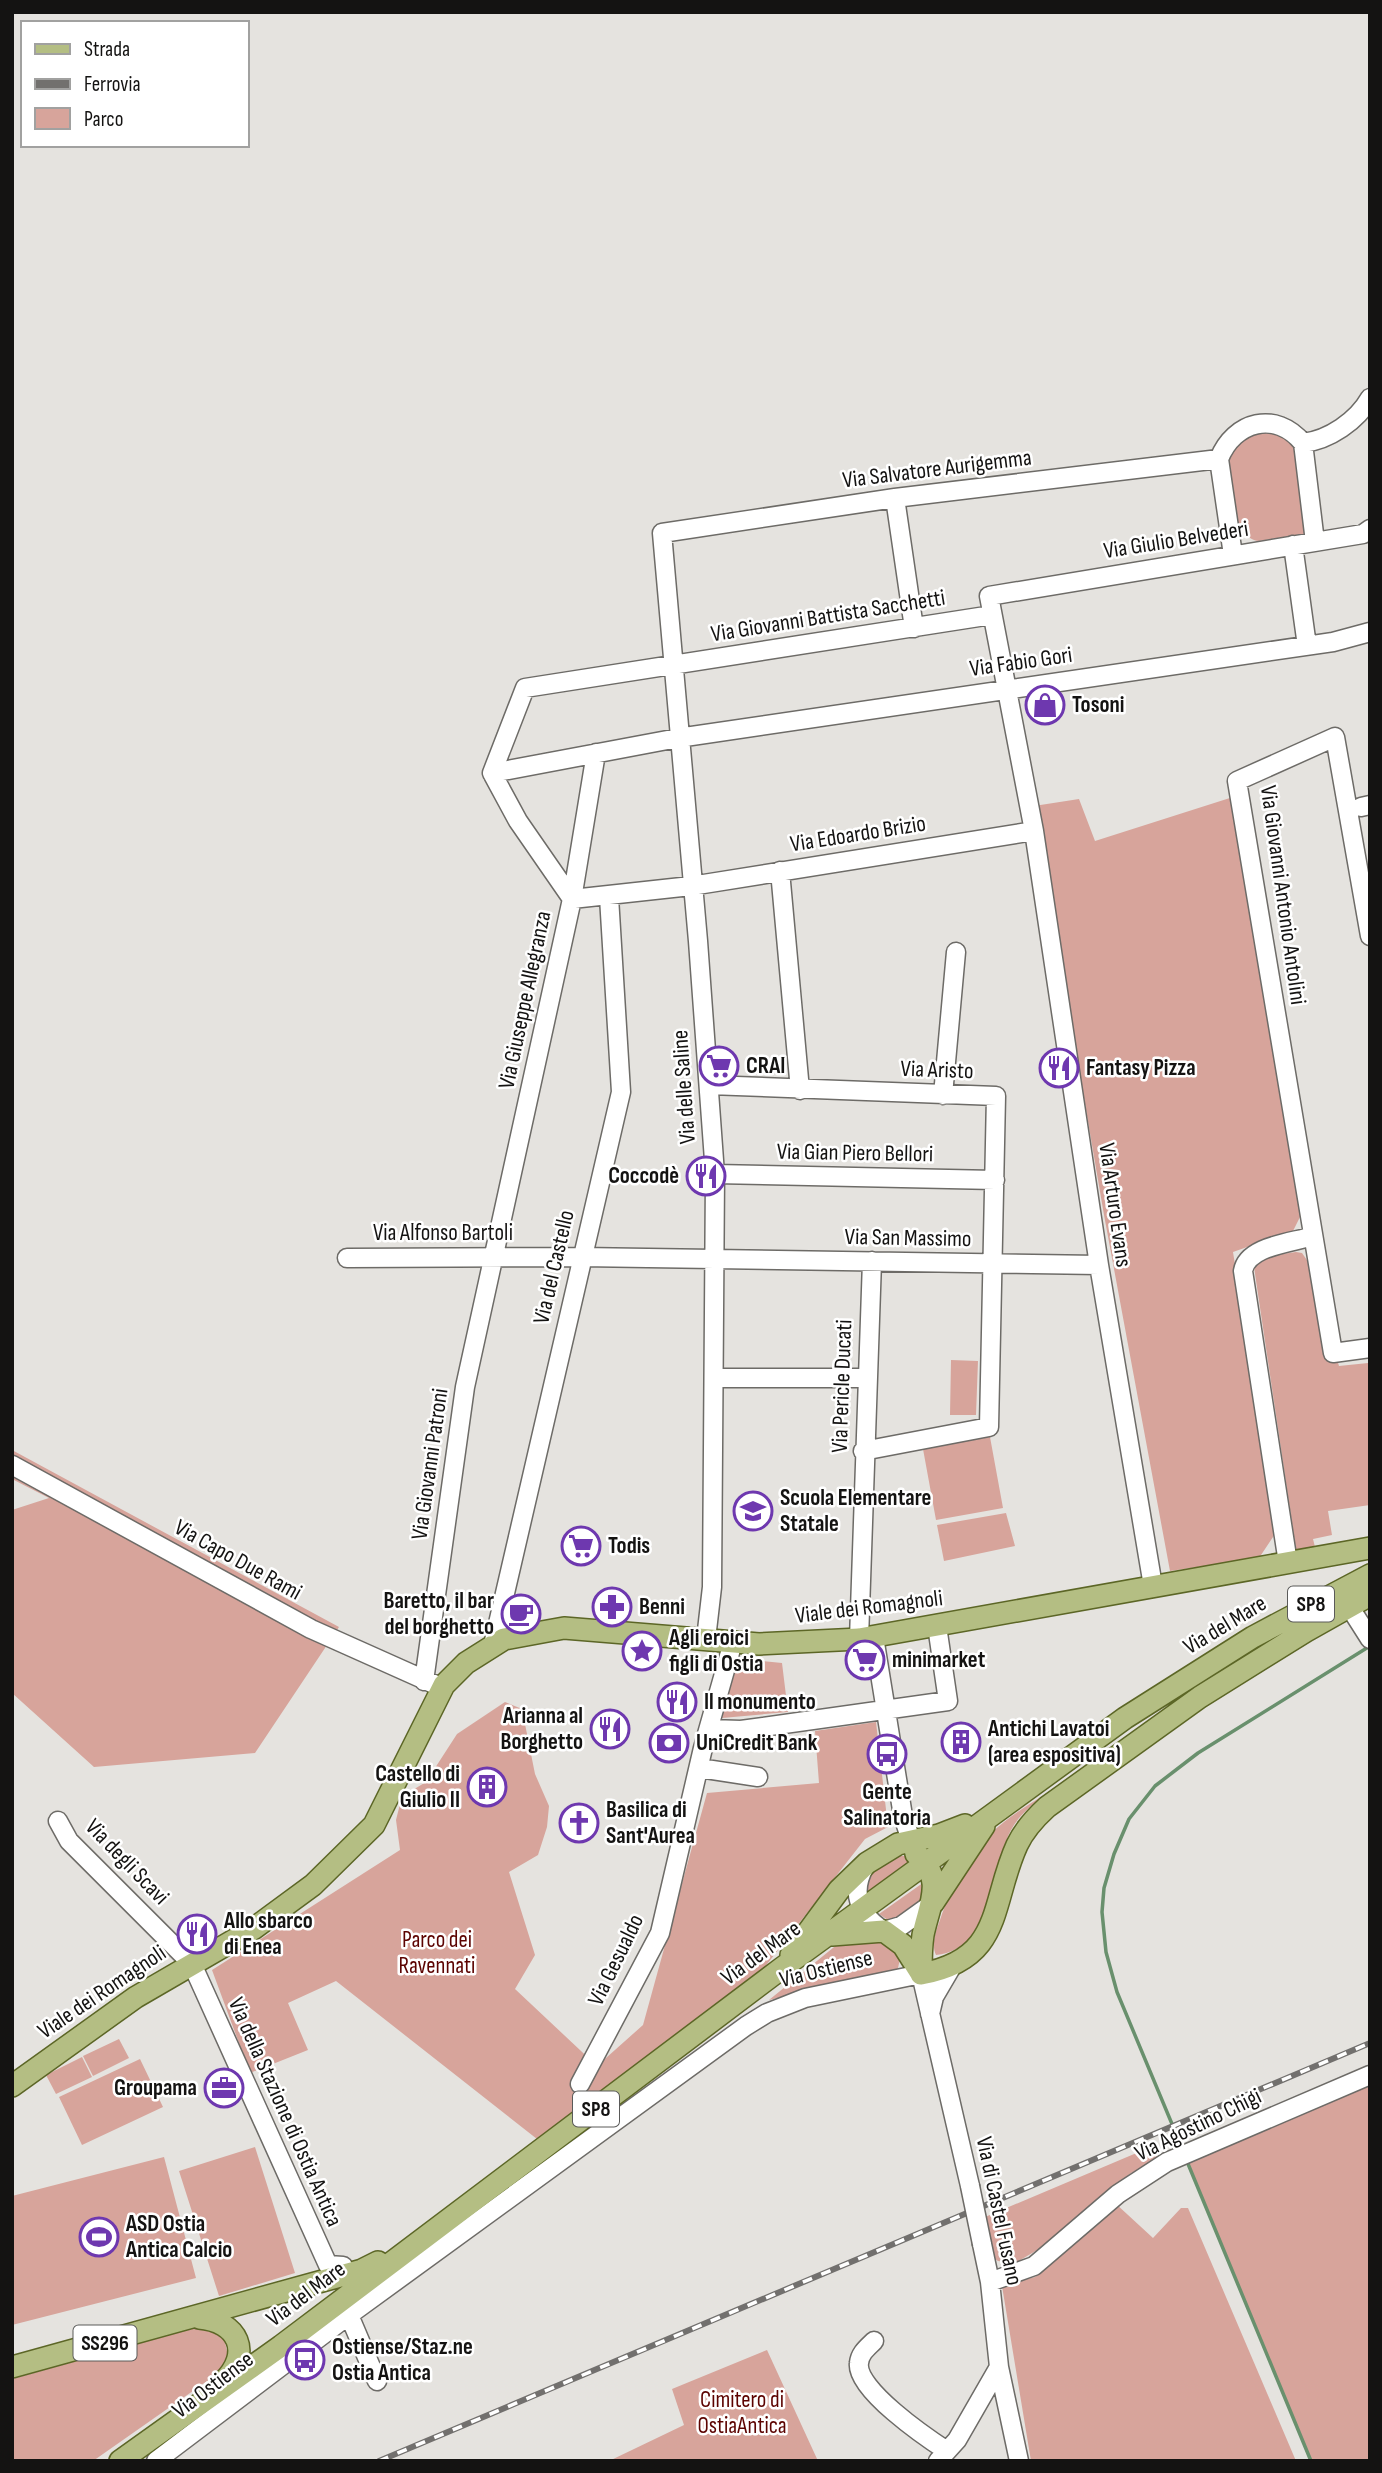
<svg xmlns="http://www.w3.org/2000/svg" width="1382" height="2473" viewBox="0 0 1382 2473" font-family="'Sofia Sans Condensed',sans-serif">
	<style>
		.green { fill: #d7a49b }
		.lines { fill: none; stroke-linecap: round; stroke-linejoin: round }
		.stream { stroke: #69906d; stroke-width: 3.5 }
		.minor-casing { stroke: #6d6b67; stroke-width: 21 }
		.major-casing { stroke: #5c6626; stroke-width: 24 }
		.minor { stroke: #fff; stroke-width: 18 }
		.major { stroke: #b4be83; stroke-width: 21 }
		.rail-casing { stroke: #72706e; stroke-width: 6 }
		.rail { stroke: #fff; stroke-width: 3.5; stroke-dasharray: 10; stroke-linecap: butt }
		.minor-bridge-casing { stroke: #6d6b67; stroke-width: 21; stroke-linecap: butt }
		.minor-bridge { stroke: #fff; stroke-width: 18 }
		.labels { text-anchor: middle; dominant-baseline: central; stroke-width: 5; stroke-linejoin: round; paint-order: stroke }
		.shield { fill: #fff; stroke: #5a5a59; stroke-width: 2 }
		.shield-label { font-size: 21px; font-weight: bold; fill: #141312 }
		.street-label { font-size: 23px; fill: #141312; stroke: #fff }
		.poi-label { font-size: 23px; font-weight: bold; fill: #141312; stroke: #fff; text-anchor: start }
		.park-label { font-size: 23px; fill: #5c0301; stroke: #fff }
	</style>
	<rect width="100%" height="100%" fill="#e5e3df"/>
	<path class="green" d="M 1261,425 L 1294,442 L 1309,533 L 1259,541 C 1231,539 1230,481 1227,459 L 1229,448 Z
		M 1233,797 L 1301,1215 L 1293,1231 L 1233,1252 L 1277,1531 L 1259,1558 L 1170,1571 L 1104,1215 L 1034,806 L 1079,799 L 1095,841 Z
		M 1296,1252 L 1302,1253 L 1309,1263 L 1339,1366 L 1368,1363 L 1370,1352 L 1370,1505 L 1328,1511 L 1332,1535 L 1313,1539 L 1315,1547 L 1296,1550 L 1254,1267 L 1261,1257 Z
		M 951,1360 L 978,1361 L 976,1415 L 950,1415 Z
		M 990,1437 L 1003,1508 L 936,1520 L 923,1449 Z
		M 12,1450 L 339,1627 L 255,1753 L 94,1767 L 12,1693 L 12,1510 L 49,1498 L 12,1479 Z
		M 1006,1513 L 1015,1546 L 944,1561 L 937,1525 Z
		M 734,1658 L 782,1663 L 788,1712 L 722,1718 Z
		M 505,1702 L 522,1709 L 535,1774 L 549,1806 L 547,1827 L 538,1855 L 509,1872 L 535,1955 L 515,1989 L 597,2066 L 643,2025 L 707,1793 L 819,1783 L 815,1731 L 876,1722 L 888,1827 L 865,1839 L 764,1968 L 537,2139 L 336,1981 L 288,2003 L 308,2050 L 250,2073 L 212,1970 L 400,1850 L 396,1820 L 400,1804 L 411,1791 L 426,1782 L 457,1734 Z
		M 1044,1795 C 1032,1805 1019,1815 1011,1830 C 989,1871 997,1948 936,1955 C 930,1942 938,1927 942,1914 C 965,1851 988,1829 1044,1795 Z
		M 899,1856 L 909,1856 L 914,1860 L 866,1893 L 867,1876 L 888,1860 Z
		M 927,1880 L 925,1896 L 903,1916 L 888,1920 L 879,1914 Z
		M 879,1940 L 893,1948 L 900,1959 L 898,1968 L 893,1972 L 769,2000 L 839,1943 Z
		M 119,2039 L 129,2058 L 93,2076 L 83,2056 Z
		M 82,2057 L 92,2077 L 56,2094 L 46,2075 Z
		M 140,2059 L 163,2107 L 82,2145 L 59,2097 Z
		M 1370,2075 L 1370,2461 L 1311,2461 L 1182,2147 Z
		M 1153,2146 L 1159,2159 L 1131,2173 L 1039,2249 L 1015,2263 L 998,2261 L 989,2255 L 978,2220 Z
		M 255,2147 L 295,2273 L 219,2296 L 179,2171 Z
		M 164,2157 L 196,2278 L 12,2325 L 12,2196 Z
		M 1115,2203 L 1153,2238 L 1181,2208 L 1188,2208 L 1296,2461 L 1031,2461 L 1002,2286 L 1035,2277 Z
		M 212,2323 L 225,2342 L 230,2365 L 93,2461 L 12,2461 L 12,2379 Z
		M 767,2350 L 818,2461 L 609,2461 L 684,2425 L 672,2389 Z"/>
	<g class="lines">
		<path class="stream" d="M 1182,2148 L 1117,1992 L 1106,1952 L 1102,1912 L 1104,1888 L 1114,1854 L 1129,1819 L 1155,1786 L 1198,1753 L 1370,1646
			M 1186,2159 L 1311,2461"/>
		<defs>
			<path id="minor" d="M 1303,443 C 1329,440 1357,421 1370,398
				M 895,498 L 914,628
				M 1293,545 L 1307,646
				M 1233,555 L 1219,459 C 1234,421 1276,410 1303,443 L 1315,542
				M 992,615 L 525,688 L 492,773 L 518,821 L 572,899 L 691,886 L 1034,831
				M 492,773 L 678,738 L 1333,642 L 1370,632
				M 1361,807 L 1370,805
				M 780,871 L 800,1090
				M 1370,936 L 1335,737 L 1237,781 L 1333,1353 L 1370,1348
				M 709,1085 L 996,1096 L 989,1427 L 863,1451
				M 943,1095 L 956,952
				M 715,1174 L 995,1180
				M 347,1258 L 581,1257 L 1099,1265
				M 715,1378 L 866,1378
				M 12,1465 L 311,1629 L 434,1684
				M 1288,1563 L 1243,1271 C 1247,1246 1291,1243 1313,1236
				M 1153,1586 L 1099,1265 L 1034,831 L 989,596 L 1363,534 L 1370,529
				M 1349,1606 L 1370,1639
				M 874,1637 L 903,1816 L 915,1853
				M 706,1639 L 712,1587 L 715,1174 L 698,941 L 662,533 L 895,498 L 1219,459
				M 859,1639 L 872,1261
				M 493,1645 L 621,1092 L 609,897
				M 424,1681 L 465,1387 L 572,899 L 596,753
				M 709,1729 L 741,1730 L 948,1701 L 937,1626
				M 699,1768 L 758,1777
				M 58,1821 L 69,1841 L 192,1964 L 328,2265 L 343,2266
				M 865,1866 C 850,1892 859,1915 884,1931 L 901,1926 L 933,1903
				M 930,2014 L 934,1997 L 951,1968
				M 580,2084 L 660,1933 L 703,1748 L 733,1642
				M 982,2244 L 990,2282 L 999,2367 L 1019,2461
				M 990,2282 L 1034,2266 L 1118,2194 L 1167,2162 L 1370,2075
				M 349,2315 L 377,2381
				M 874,2341 C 867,2348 860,2353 859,2363 C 855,2389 927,2438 947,2451
				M 156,2461 L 349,2315 L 746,2026 L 767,2013 L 805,1998 L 921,1974 L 970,2186
				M 938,2461 L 957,2440 L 999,2367"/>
			<path id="major" d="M 916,1854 C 946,1878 929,1905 923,1935 C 921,1948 921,1961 921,1974
				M 933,1903 L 984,1826
				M 832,1935 L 884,1931 L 903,1945 L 920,1972
				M 791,1955 L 839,1890 L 867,1863 L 898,1844 L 939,1835 L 965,1825
				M 921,1974 C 1004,1959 990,1904 1017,1845 C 1024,1830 1035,1818 1047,1807 L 1200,1697 L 1306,1631 L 1370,1595
				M 12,2086 L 136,1997 L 253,1929 L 313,1885 L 374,1825 L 444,1685 L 466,1663 L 504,1639 L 564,1628 L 759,1644 L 859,1639 L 1370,1548
				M 199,2318 C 238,2321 253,2353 223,2382
				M 12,2367 L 362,2270 L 378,2262
				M 120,2461 L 281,2346 L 782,1968 L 1125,1718 L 1253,1637 L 1370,1575"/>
		</defs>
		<use href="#minor" class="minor-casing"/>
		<use href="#major" class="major-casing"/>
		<use href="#minor" class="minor"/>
		<use href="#major" class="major"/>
		<defs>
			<path id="rail" d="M 379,2461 L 1370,2043"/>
		</defs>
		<use href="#rail" class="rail-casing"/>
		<use href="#rail" class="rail"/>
		<defs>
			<path id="minor-bridge" d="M 970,2186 L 982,2244"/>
		</defs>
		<use href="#minor-bridge" class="minor-bridge-casing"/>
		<use href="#minor-bridge" class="minor-bridge"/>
	</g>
	<defs>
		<symbol id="shop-ring" viewBox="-11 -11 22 22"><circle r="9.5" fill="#fff" stroke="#6e38af" stroke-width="1.5"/><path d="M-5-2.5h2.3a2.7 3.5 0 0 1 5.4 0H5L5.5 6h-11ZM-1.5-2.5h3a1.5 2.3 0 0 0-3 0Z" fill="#6e38af"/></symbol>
		<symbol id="supermarket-ring" viewBox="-11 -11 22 22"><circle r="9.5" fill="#fff" stroke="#6e38af" stroke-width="1.5"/><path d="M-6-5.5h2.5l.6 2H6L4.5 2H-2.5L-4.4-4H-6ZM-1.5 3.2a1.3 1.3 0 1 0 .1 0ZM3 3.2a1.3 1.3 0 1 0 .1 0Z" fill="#6e38af"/></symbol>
		<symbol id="restaurant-ring" viewBox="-11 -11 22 22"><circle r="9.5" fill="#fff" stroke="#6e38af" stroke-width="1.5"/><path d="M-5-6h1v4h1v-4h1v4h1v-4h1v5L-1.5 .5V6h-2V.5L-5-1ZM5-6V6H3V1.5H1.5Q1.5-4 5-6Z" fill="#6e38af"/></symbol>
		<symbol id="school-ring" viewBox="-11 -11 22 22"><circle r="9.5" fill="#fff" stroke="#6e38af" stroke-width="1.5"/><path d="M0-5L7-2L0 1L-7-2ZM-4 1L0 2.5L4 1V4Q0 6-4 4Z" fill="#6e38af"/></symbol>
		<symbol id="pharmacy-ring" viewBox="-11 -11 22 22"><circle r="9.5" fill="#fff" stroke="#6e38af" stroke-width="1.5"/><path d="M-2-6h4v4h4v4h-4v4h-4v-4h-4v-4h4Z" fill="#6e38af"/></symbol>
		<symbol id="cafe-ring" viewBox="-11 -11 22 22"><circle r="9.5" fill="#fff" stroke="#6e38af" stroke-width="1.5"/><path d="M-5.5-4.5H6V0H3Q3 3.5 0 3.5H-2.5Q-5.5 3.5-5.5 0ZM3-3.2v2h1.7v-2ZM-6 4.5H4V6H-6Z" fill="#6e38af"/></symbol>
		<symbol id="sight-ring" viewBox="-11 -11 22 22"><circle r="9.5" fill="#fff" stroke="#6e38af" stroke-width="1.5"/><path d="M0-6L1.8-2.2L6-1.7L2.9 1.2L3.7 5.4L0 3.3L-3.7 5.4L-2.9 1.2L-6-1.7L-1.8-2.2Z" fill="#6e38af"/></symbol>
		<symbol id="building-ring" viewBox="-11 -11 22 22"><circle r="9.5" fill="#fff" stroke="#6e38af" stroke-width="1.5"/><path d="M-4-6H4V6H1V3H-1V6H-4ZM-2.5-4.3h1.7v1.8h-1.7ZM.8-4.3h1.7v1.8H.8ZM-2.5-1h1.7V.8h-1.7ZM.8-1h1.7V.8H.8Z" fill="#6e38af"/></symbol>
		<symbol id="bank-ring" viewBox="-11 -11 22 22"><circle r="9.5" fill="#fff" stroke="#6e38af" stroke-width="1.5"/><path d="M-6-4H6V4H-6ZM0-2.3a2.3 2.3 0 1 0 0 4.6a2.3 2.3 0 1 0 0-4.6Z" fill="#6e38af"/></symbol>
		<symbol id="bus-ring" viewBox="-11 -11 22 22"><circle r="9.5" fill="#fff" stroke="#6e38af" stroke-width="1.5"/><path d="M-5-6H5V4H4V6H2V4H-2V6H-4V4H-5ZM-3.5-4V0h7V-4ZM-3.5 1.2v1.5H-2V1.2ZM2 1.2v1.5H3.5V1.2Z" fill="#6e38af"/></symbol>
		<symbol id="church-ring" viewBox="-11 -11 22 22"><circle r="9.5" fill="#fff" stroke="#6e38af" stroke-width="1.5"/><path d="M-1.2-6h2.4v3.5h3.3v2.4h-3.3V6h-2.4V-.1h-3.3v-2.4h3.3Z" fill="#6e38af"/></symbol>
		<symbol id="office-ring" viewBox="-11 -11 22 22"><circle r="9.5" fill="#fff" stroke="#6e38af" stroke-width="1.5"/><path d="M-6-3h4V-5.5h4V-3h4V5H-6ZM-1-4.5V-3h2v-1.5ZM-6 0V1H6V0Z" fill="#6e38af"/></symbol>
		<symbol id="stadium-ring" viewBox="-11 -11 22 22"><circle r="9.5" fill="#fff" stroke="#6e38af" stroke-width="1.5"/><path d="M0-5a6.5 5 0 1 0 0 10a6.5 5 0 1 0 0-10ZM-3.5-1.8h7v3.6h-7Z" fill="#6e38af"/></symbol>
	</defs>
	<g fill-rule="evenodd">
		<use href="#shop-ring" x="1023" y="683" width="44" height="44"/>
		<use href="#supermarket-ring" x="697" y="1044" width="44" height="44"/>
		<use href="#restaurant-ring" x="1037" y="1046" width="44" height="44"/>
		<use href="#restaurant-ring" x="684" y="1154" width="44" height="44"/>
		<use href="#school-ring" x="731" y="1489" width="44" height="44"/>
		<use href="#supermarket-ring" x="559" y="1524" width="44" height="44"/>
		<use href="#pharmacy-ring" x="590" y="1585" width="44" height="44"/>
		<use href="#cafe-ring" x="499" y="1592" width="44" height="44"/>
		<use href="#sight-ring" x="620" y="1629" width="44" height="44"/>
		<use href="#supermarket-ring" x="843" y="1638" width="44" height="44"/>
		<use href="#restaurant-ring" x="655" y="1680" width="44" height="44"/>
		<use href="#restaurant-ring" x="588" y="1707" width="44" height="44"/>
		<use href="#building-ring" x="939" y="1720" width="44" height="44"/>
		<use href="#bank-ring" x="647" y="1721" width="44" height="44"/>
		<use href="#bus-ring" x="865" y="1732" width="44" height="44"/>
		<use href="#building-ring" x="465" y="1765" width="44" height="44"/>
		<use href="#church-ring" x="557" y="1801" width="44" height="44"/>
		<use href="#restaurant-ring" x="175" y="1912" width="44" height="44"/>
		<use href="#office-ring" x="202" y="2066" width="44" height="44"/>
		<use href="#stadium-ring" x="77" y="2215" width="44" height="44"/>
		<use href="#bus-ring" x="283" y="2338" width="44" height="44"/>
	</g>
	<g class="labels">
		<g class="shield">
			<rect x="1288" y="1586.5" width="46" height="35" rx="5"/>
			<rect x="573" y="2091.5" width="46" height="35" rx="5"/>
			<rect x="73.5" y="2325.5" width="63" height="35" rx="5"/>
		</g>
		<g class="shield-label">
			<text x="1311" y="1604">SP8</text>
			<text x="596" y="2109">SP8</text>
			<text x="105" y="2343">SS296</text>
		</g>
		<g class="street-label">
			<text transform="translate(937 469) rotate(-7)">Via Salvatore Aurigemma</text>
			<text transform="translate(1176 540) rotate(-9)">Via Giulio Belvederi</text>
			<text transform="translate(828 616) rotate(-9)">Via Giovanni Battista Sacchetti</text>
			<text transform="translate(1021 662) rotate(-8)">Via Fabio Gori</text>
			<text transform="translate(858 834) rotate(-9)">Via Edoardo Brizio</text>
			<text transform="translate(1283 895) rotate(82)">Via Giovanni Antonio Antolini</text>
			<text transform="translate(525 1000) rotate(-78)">Via Giuseppe Allegranza</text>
			<text transform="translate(937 1070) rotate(2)">Via Aristo</text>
			<text transform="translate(684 1087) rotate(-94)">Via delle Saline</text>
			<text transform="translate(855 1153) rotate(1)">Via Gian Piero Bellori</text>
			<text transform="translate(1115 1205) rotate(82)">Via Arturo Evans</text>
			<text x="443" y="1233">Via Alfonso Bartoli</text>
			<text transform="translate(908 1238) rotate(1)">Via San Massimo</text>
			<text transform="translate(554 1267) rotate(-77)">Via del Castello</text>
			<text transform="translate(842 1386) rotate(-88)">Via Pericle Ducati</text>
			<text transform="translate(430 1464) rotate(-82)">Via Giovanni Patroni</text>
			<text transform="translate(238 1560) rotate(29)">Via Capo Due Rami</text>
			<text transform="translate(869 1607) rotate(-7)">Viale dei Romagnoli</text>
			<text transform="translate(1225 1625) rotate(-31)">Via del Mare</text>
			<text transform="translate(127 1862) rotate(46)">Via degli Scavi</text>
			<text transform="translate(761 1953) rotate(-36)">Via del Mare</text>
			<text transform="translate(616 1960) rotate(-64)">Via Gesualdo</text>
			<text transform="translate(826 1969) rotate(-14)">Via Ostiense</text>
			<text transform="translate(102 1992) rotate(-34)">Viale dei Romagnoli</text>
			<text transform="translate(285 2112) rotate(66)">Via della Stazione di Ostia Antica</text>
			<text transform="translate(1198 2125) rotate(-26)">Via Agostino Chigi</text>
			<text transform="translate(999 2211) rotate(78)">Via di Castel Fusano</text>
			<text transform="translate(306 2294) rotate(-37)">Via del Mare</text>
			<text transform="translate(213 2385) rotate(-37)">Via Ostiense</text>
		</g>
		<g class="poi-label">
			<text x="1072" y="705">Tosoni</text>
			<text x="746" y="1066">CRAI</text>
			<text x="1086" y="1068">Fantasy Pizza</text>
			<text x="679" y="1176" text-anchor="end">Coccodè</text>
			<text x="780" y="1498">Scuola Elementare<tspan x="780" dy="26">Statale</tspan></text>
			<text x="608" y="1546">Todis</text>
			<text x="494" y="1601" text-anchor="end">Baretto, il bar<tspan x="494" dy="26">del borghetto</tspan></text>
			<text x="639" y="1607">Benni</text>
			<text x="669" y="1638">Agli eroici<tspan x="669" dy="26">figli di Ostia</tspan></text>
			<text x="892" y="1660">minimarket</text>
			<text x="704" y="1702">Il monumento</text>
			<text x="583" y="1716" text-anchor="end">Arianna al<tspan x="583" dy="26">Borghetto</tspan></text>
			<text x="988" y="1729">Antichi Lavatoi<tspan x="988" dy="26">(area espositiva)</tspan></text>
			<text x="696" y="1743">UniCredit Bank</text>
			<text x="460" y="1774" text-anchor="end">Castello di<tspan x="460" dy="26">Giulio II</tspan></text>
			<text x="887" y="1792" text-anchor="middle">Gente<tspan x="887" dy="26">Salinatoria</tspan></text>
			<text x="606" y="1810">Basilica di<tspan x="606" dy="26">Sant'Aurea</tspan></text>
			<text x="224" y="1921">Allo sbarco<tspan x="224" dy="26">di Enea</tspan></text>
			<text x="197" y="2088" text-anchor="end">Groupama</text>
			<text x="126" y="2224">ASD Ostia<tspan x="126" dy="26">Antica Calcio</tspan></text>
			<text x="332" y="2347">Ostiense/Staz.ne<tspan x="332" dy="26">Ostia Antica</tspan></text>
		</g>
		<g class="park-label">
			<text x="437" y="1940">Parco dei<tspan x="437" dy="26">Ravennati</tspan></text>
			<text x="742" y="2400">Cimitero di<tspan x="742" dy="26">OstiaAntica</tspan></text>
		</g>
	</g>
	<rect width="1382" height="2473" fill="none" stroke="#141312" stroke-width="28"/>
	<rect x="21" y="21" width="228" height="126" fill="#ffffff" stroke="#a1a1a0" stroke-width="2"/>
	<rect x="35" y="44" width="35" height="10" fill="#b4be83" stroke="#a1a1a0" stroke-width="2"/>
	<text x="84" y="56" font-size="21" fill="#141312">Strada</text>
	<rect x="35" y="79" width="35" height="10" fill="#72706e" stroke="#a1a1a0" stroke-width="2"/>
	<text x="84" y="91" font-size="21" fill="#141312">Ferrovia</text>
	<rect x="35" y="108" width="35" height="21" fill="#d7a49b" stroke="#a1a1a0" stroke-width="2"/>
	<text x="84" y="126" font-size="21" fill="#141312">Parco</text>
</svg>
